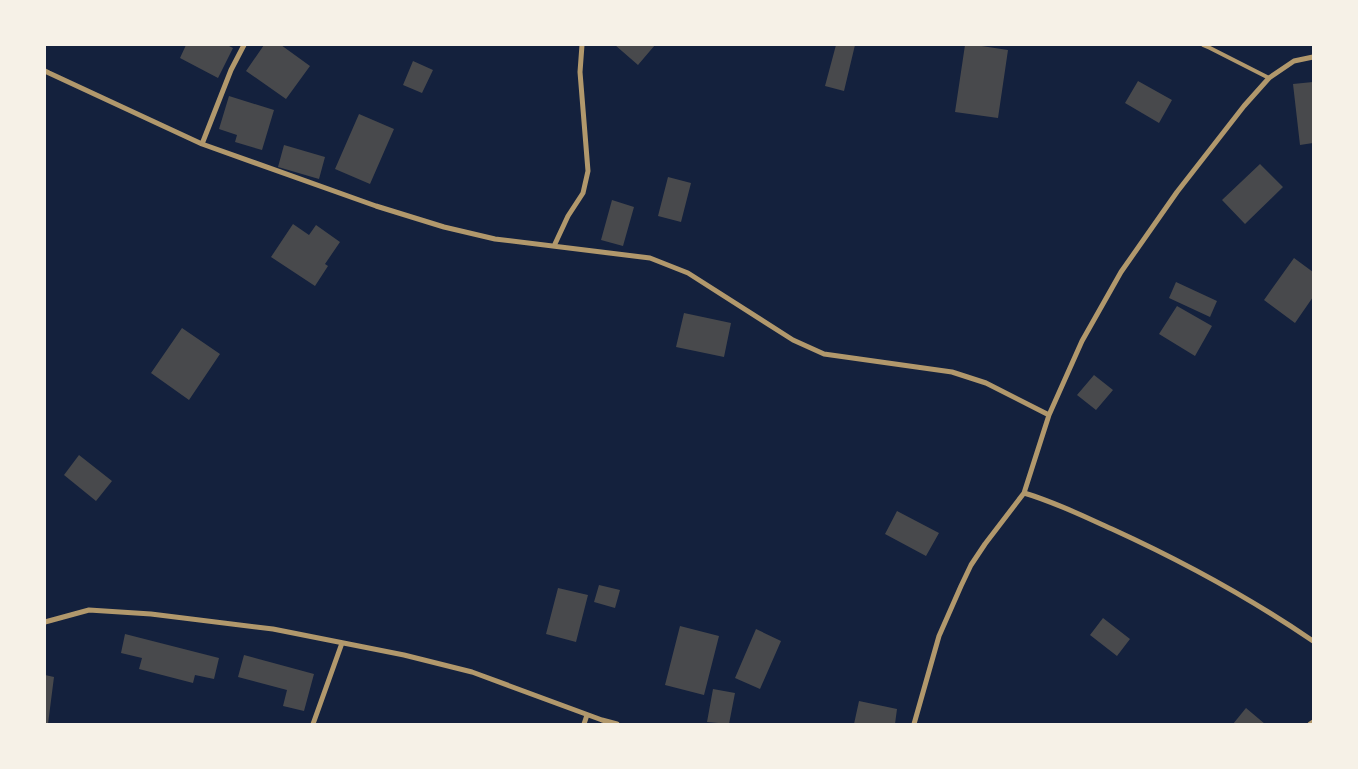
<svg xmlns="http://www.w3.org/2000/svg" width="1358" height="769" viewBox="0 0 1358 769" font-family="Helvetica,sans-serif">
	<style>
		.building { fill: #48494c }
		.lines { fill: none; stroke-linecap: round; stroke-linejoin: round }
		.service { stroke: #b1986c; stroke-width: 4 }
		.minor { stroke: #b1986c; stroke-width: 5 }
	</style>
	<rect width="100%" height="100%" fill="#14213d"/>
	<path class="building" d="M 186,45 L 227,45 L 233,48 L 218,78 L 180,58 Z
		M 264,45 L 281,45 L 310,66 L 286,99 L 246,71 Z
		M 615,45 L 655,45 L 638,65 Z
		M 836,45 L 855,45 L 844,91 L 825,86 Z
		M 965,45 L 975,45 L 1008,50 L 998,118 L 955,112 Z
		M 413,61 L 433,70 L 422,93 L 403,85 Z
		M 1138,81 L 1172,100 L 1159,123 L 1125,103 Z
		M 1313,82 L 1313,143 L 1300,145 L 1293,84 Z
		M 229,96 L 274,110 L 262,150 L 235,142 L 237,135 L 219,129 Z
		M 359,114 L 394,129 L 370,184 L 335,169 Z
		M 284,145 L 325,157 L 319,179 L 278,167 Z
		M 1260,164 L 1283,187 L 1245,224 L 1222,200 Z
		M 668,177 L 691,183 L 681,222 L 658,216 Z
		M 612,200 L 634,207 L 623,246 L 601,240 Z
		M 293,224 L 309,235 L 316,225 L 340,242 L 325,264 L 328,266 L 315,286 L 271,257 Z
		M 1294,258 L 1313,272 L 1313,297 L 1295,323 L 1264,300 Z
		M 1176,282 L 1217,301 L 1210,317 L 1169,298 Z
		M 1177,306 L 1212,326 L 1195,356 L 1159,334 Z
		M 684,313 L 731,323 L 724,357 L 676,347 Z
		M 182,328 L 220,354 L 189,400 L 151,373 Z
		M 1094,375 L 1113,390 L 1096,410 L 1077,395 Z
		M 79,455 L 112,481 L 96,501 L 64,475 Z
		M 897,511 L 939,533 L 926,556 L 885,534 Z
		M 599,585 L 620,590 L 615,608 L 594,602 Z
		M 558,588 L 588,595 L 576,642 L 546,634 Z
		M 1103,618 L 1130,639 L 1117,656 L 1090,635 Z
		M 680,626 L 719,636 L 704,695 L 665,685 Z
		M 756,629 L 781,641 L 760,689 L 735,678 Z
		M 125,634 L 219,658 L 214,679 L 195,675 L 193,683 L 139,669 L 142,658 L 121,653 Z
		M 244,655 L 314,674 L 304,711 L 283,706 L 287,690 L 238,677 Z
		M 45,675 L 54,677 L 48,724 L 45,724 Z
		M 713,689 L 735,693 L 729,724 L 707,722 Z
		M 859,701 L 897,709 L 895,724 L 854,724 Z
		M 1246,708 L 1265,724 L 1233,724 Z"/>
	<g class="lines">
		<path class="service" d="M 1203,45 L 1210,48 L 1269,78"/>
		<path class="minor" d="M 45,71 L 49,73 L 202,144 L 376,206 L 444,227 L 495,239 L 650,258 L 688,273 L 793,340 L 824,354 L 952,372 L 986,383 L 1049,415
			M 202,144 L 231,70 L 244,45
			M 554,246 L 568,216 L 583,193 L 588,171 L 580,72 L 582,45
			M 1024,493 C 1055,502 1083,516 1112,529 C 1182,561 1250,598 1313,641
			M 45,622 L 89,610 L 151,614 L 273,629 L 404,655 L 472,672 L 602,720 L 617,724
			M 313,724 L 342,643
			M 584,724 L 587,715
			M 914,724 L 939,636 L 961,586 L 971,565 L 985,544 L 1024,493 L 1049,415 L 1082,341 L 1121,272 L 1177,192 L 1244,106 L 1269,78 L 1294,61 L 1313,57
			M 1310,724 L 1313,722"/>
	</g>
	<rect width="1358" height="769" fill="none" stroke="#f6f1e7" stroke-width="92"/>
</svg>
